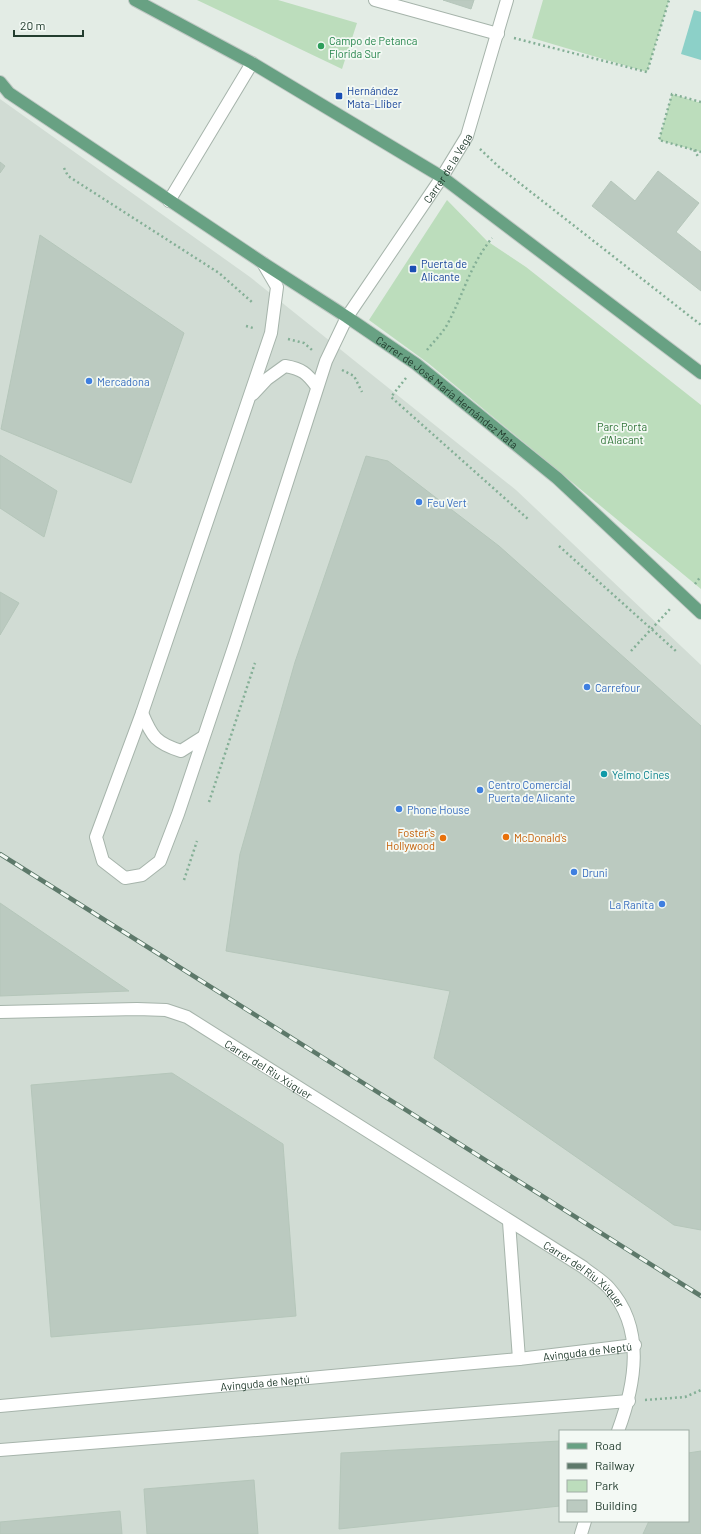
<svg xmlns="http://www.w3.org/2000/svg" width="701" height="1534" viewBox="0 0 701 1534" font-family="Barlow,sans-serif">
	<style>
		.built { fill: #d1dcd4; fill-rule: evenodd }
		.green { fill: #bcddbc }
		.water { fill: #8cd0c8 }
		.building { fill: #bbcac0; stroke: #b5c6ba }
		.lines { fill: none; stroke-linecap: round; stroke-linejoin: round }
		.minor-casing { stroke: #a6b4ab; stroke-width: 14 }
		.major-casing { stroke: #c1c9c5; stroke-width: 14 }
		.path { stroke: #84af96; stroke-width: 2.5; stroke-dasharray: 2 3; stroke-linecap: butt }
		.minor { stroke: #fff; stroke-width: 12 }
		.major { stroke: #68a183; stroke-width: 12 }
		.rail-casing { stroke: #5d796a; stroke-width: 4.5 }
		.rail { stroke: #f3f9f4; stroke-width: 3; stroke-dasharray: 9; stroke-linecap: butt }
		.leisure-dot { fill: #2e9e5b; stroke: #f3f9f4; stroke-width: 1.5 }
		.transit-dot { fill: #1a4fb4; stroke: #f3f9f4; stroke-width: 1.5 }
		.shop-dot { fill: #3f7fe0; stroke: #f3f9f4; stroke-width: 1.5 }
		.culture-dot { fill: #0f9aa8; stroke: #f3f9f4; stroke-width: 1.5 }
		.food-dot { fill: #e8710a; stroke: #f3f9f4; stroke-width: 1.5 }
		.labels { text-anchor: middle; dominant-baseline: central; stroke-width: 3.5; stroke-linejoin: round; paint-order: stroke }
		.leisure-label { font-size: 11px; fill: #27864d; stroke: #f3f9f4; text-anchor: start }
		.transit-label { font-size: 11px; fill: #164399; stroke: #f3f9f4; text-anchor: start }
		.street-label { font-size: 11px; fill: #233d2f; stroke: #f3f9f4 }
		.shop-label { font-size: 11px; fill: #366cbe; stroke: #f3f9f4; text-anchor: start }
		.park-label { font-size: 11px; fill: #2e7336; stroke: #f3f9f4 }
		.culture-label { font-size: 11px; fill: #0d838f; stroke: #f3f9f4; text-anchor: start }
		.food-label { font-size: 11px; fill: #c56008; stroke: #f3f9f4; text-anchor: end }
	</style>
	<rect width="100%" height="100%" fill="#e3ece5"/>
	<path class="built" d="M 0,99 L 250,277 L 516,490 L 701,665 L 701,1534 L 0,1534 ZM 560,1431 L 688,1431 L 688,1521 L 560,1521 Z"/>
	<path class="green" d="M 197,0 L 278,0 L 357,23 L 342,69 Z
		M 543,0 L 669,0 L 647,72 L 532,38 Z
		M 672,94 L 701,103 L 701,152 L 659,140 Z
		M 447,200 L 487,241 L 526,267 L 701,405 L 701,589 L 428,363 L 369,320 Z"/>
	<path class="water" d="M 694,10 L 701,12 L 701,60 L 681,54 Z"/>
	<path class="building" d="M 443,0 L 474,0 L 471,9 Z
		M 0,162 L 5,166 L 0,173 Z
		M 658,171 L 699,203 L 676,232 L 701,252 L 701,291 L 592,206 L 611,181 L 635,201 Z
		M 40,235 L 184,333 L 131,483 L 1,429 Z
		M 0,455 L 57,491 L 44,537 L 0,508 Z
		M 366,456 L 388,461 L 499,546 L 701,726 L 701,1230 L 674,1225 L 434,1058 L 450,991 L 226,951 L 240,854 L 295,662 Z
		M 0,592 L 19,603 L 0,635 Z
		M 0,903 L 129,991 L 0,996 Z
		M 172,1073 L 283,1144 L 296,1316 L 51,1337 L 31,1085 Z
		M 560,1441 L 560,1506 L 339,1529 L 341,1453 Z
		M 701,1451 L 701,1534 L 643,1534 L 649,1521 L 688,1521 L 688,1453 Z
		M 254,1480 L 258,1534 L 147,1534 L 144,1489 Z
		M 120,1511 L 122,1534 L 0,1534 L 0,1522 Z"/>
	<g class="lines">
		<defs>
			<g id="minor">
				<path d="M 375,0 L 498,34"/>
				<path d="M 169,201 L 252,63"/>
				<path id="s1" d="M 263,263 L 277,287 L 271,333 L 142,713 L 96,837 L 103,861 L 125,878 L 142,875 L 160,861 L 178,814 L 235,644 L 326,361 L 347,317 L 442,177 L 467,136 L 507,0"/>
				<path d="M 253,394 L 267,379 L 285,366 C 302,369 307,373 317,387"/>
				<path d="M 142,713 C 152,737 156,743 181,751 L 203,737"/>
				<path id="s2" d="M 0,1012 L 137,1009 L 166,1010 L 187,1017 L 583,1267 C 591,1274 602,1280 609,1288 C 646,1329 635,1385 618,1431"/>
				<path d="M 509,1222 L 519,1359"/>
				<path id="s3" d="M 0,1406 L 519,1359 L 635,1345"/>
				<path d="M 0,1450 L 629,1401"/>
				<path d="M 581,1534 L 585,1521"/>
			</g>
			<g id="major">
				<path d="M 135,0 L 252,63 L 442,177 L 701,373"/>
				<path id="s4" d="M 0,82 L 9,93 L 263,263 L 347,317 L 416,364 L 557,478 L 701,613"/>
			</g>
		</defs>
		<use href="#minor" class="minor-casing"/>
		<use href="#major" class="major-casing"/>
		<path class="path" d="M 514,38 L 647,72 L 669,0
			M 701,102 L 672,94 L 659,140 L 701,152
			M 480,149 L 499,167 L 701,325
			M 694,150 L 699,158
			M 64,168 L 68,176 L 219,273 L 253,303
			M 246,326 L 253,328
			M 288,339 L 304,343 L 312,350
			M 427,350 C 434,341 443,333 448,323 C 464,293 470,265 492,238
			M 342,370 L 354,376 L 362,392
			M 406,378 L 391,397 L 528,519
			M 559,546 L 677,652
			M 695,584 L 701,576
			M 631,651 L 670,609
			M 209,802 L 255,663
			M 184,880 L 197,841
			M 645,1400 L 685,1397 L 701,1390"/>
		<use href="#minor" class="minor"/>
		<use href="#major" class="major"/>
		<defs>
			<path id="rail" d="M 0,854 L 701,1296"/>
		</defs>
		<use href="#rail" class="rail-casing"/>
		<use href="#rail" class="rail"/>
	</g>
	<circle class="leisure-dot" cx="321" cy="46" r="4"/>
	<g class="transit-dot">
		<rect x="335" y="92" width="8" height="8" rx="2"/>
		<rect x="409" y="265" width="8" height="8" rx="2"/>
	</g>
	<g class="shop-dot">
		<circle cx="89" cy="381" r="4"/>
		<circle cx="419" cy="502" r="4"/>
		<circle cx="587" cy="687" r="4"/>
		<circle cx="480" cy="790" r="4"/>
		<circle cx="399" cy="809" r="4"/>
		<circle cx="574" cy="872" r="4"/>
		<circle cx="662" cy="904" r="4"/>
	</g>
	<circle class="culture-dot" cx="604" cy="774" r="4"/>
	<g class="food-dot">
		<circle cx="506" cy="837" r="4"/>
		<circle cx="443" cy="838" r="4"/>
	</g>
	<g class="labels">
		<g class="leisure-label">
			<text x="329" y="40">Campo de Petanca<tspan x="329" dy="13">Florida Sur</tspan></text>
		</g>
		<g class="transit-label">
			<text x="347" y="90">Hernández<tspan x="347" dy="13">Mata-Lliber</tspan></text>
			<text x="421" y="263">Puerta de<tspan x="421" dy="13">Alicante</tspan></text>
		</g>
		<g class="street-label">
			<text stroke="none"><textPath href="#s1" startOffset="1456">Carrer de la Vega</textPath></text>
			<text stroke="none"><textPath href="#s4" startOffset="545">Carrer de José María Hernández Mata</textPath></text>
			<text stroke="none"><textPath href="#s2" startOffset="285">Carrer del Riu Xúquer</textPath></text>
			<text stroke="none"><textPath href="#s2" startOffset="662">Carrer del Riu Xúquer</textPath></text>
			<text stroke="none"><textPath href="#s3" startOffset="590">Avinguda de Neptú</textPath></text>
			<text stroke="none"><textPath href="#s3" startOffset="266">Avinguda de Neptú</textPath></text>
		</g>
		<g class="shop-label">
			<text x="97" y="381">Mercadona</text>
			<text x="427" y="502">Feu Vert</text>
			<text x="595" y="687">Carrefour</text>
			<text x="488" y="784">Centro Comercial<tspan x="488" dy="13">Puerta de Alicante</tspan></text>
			<text x="407" y="809">Phone House</text>
			<text x="582" y="872">Druni</text>
			<text x="654" y="904" text-anchor="end">La Ranita</text>
		</g>
		<g class="park-label">
			<text x="622" y="426">Parc Porta<tspan x="622" dy="13">d'Alacant</tspan></text>
		</g>
		<g class="culture-label">
			<text x="612" y="774">Yelmo Cines</text>
		</g>
		<g class="food-label">
			<text x="435" y="832">Foster's<tspan x="435" dy="13">Hollywood</tspan></text>
			<text x="514" y="837" text-anchor="start">McDonald's</text>
		</g>
	</g>
	<rect x="559" y="1430" width="130" height="92" fill="#f3f9f4" stroke="#a0aea5"/>
	<rect x="567" y="1443" width="20" height="6" fill="#68a183" stroke="#a0aea5"/>
	<text x="595" y="1450" font-size="12" fill="#233d2f">Road</text>
	<rect x="567" y="1463" width="20" height="6" fill="#5d796a" stroke="#a0aea5"/>
	<text x="595" y="1470" font-size="12" fill="#233d2f">Railway</text>
	<rect x="567" y="1480" width="20" height="12" fill="#bcddbc" stroke="#a0aea5"/>
	<text x="595" y="1490" font-size="12" fill="#233d2f">Park</text>
	<rect x="567" y="1500" width="20" height="12" fill="#bbcac0" stroke="#a0aea5"/>
	<text x="595" y="1510" font-size="12" fill="#233d2f">Building</text>
	<path d="M14 30v6h69v-6" fill="none" stroke="#233d2f" stroke-width="2"/>
	<text x="20" y="30" font-size="12" fill="#233d2f" stroke="#f3f9f4" stroke-width="3" paint-order="stroke">20 m</text>
</svg>
